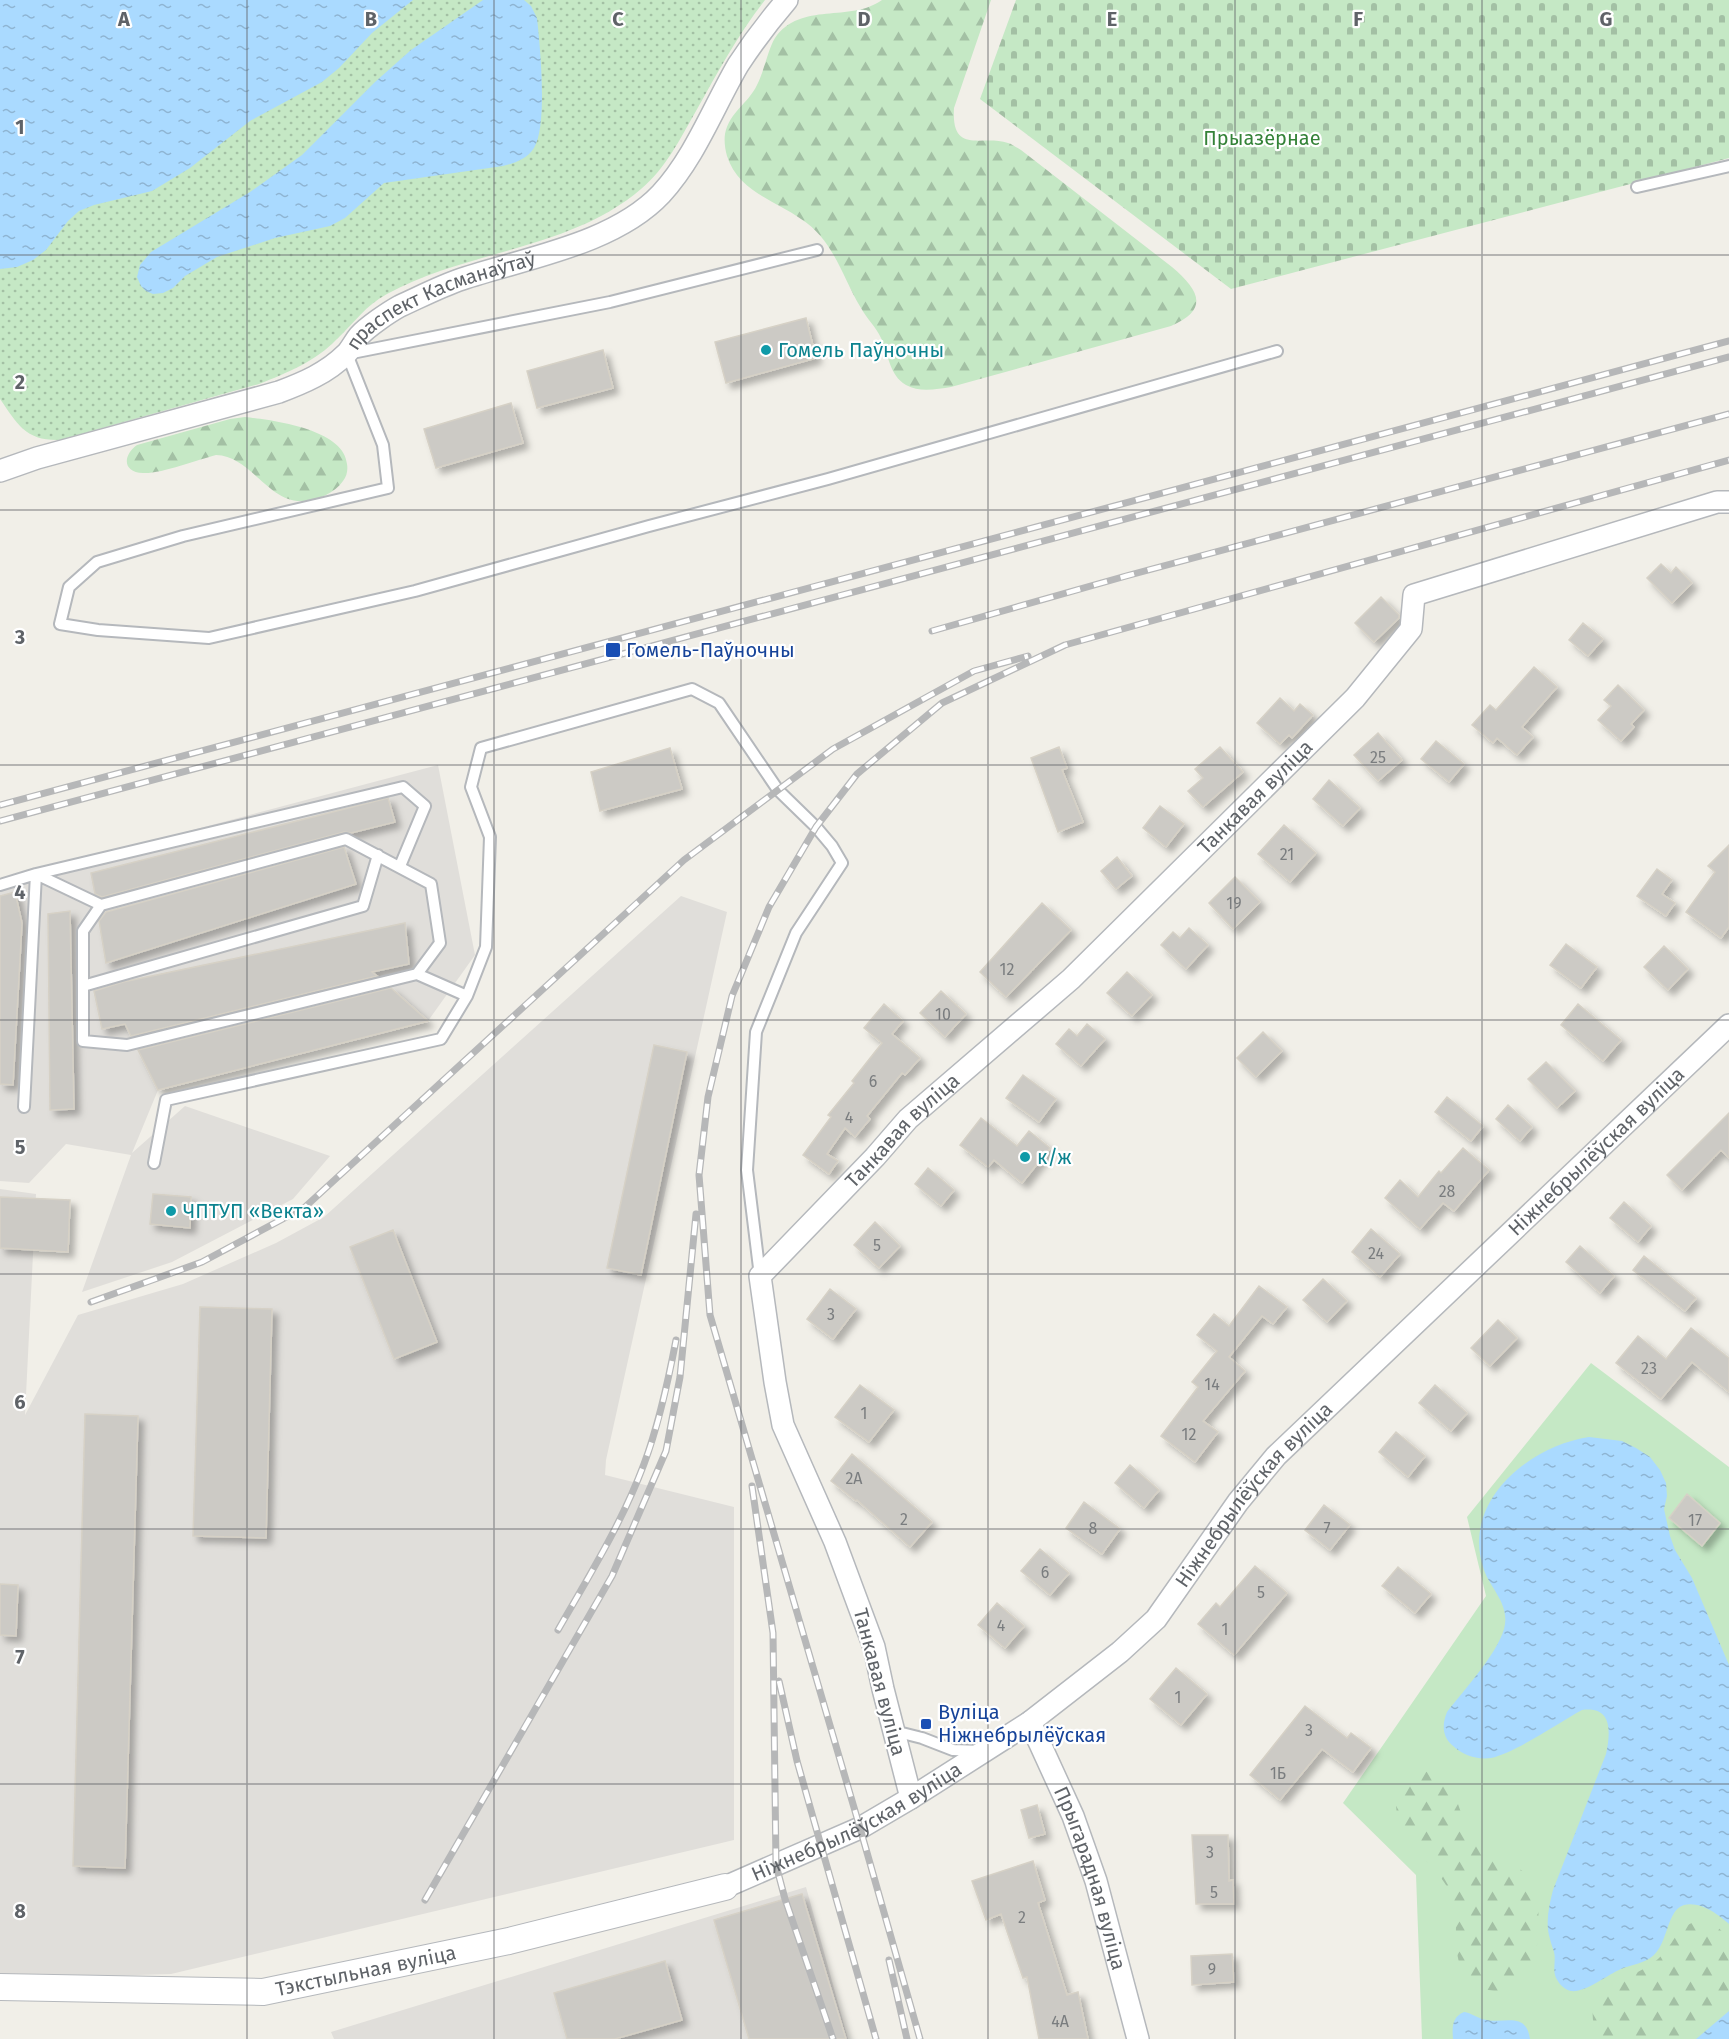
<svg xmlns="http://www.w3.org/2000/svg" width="1729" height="2039" viewBox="0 0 1729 2039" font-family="'Fira Sans',sans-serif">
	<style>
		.industrial { fill: #e0deda }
		.grass { fill: #c5e8c5 }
		.forest { fill: url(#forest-firs) }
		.cemetery { fill: url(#cemetery-stones) }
		.park { fill: url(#park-dots) }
		.water { fill: url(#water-ripples) }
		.building { fill: #cccac5; stroke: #d6d1c6; stroke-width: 1.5; filter: url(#shadow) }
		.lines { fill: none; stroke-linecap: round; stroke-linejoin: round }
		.service-casing { stroke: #b5b8bc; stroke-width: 14 }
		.minor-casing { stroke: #b5b8bc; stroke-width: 24 }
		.tertiary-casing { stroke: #b5b8bc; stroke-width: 28 }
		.service { stroke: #fff; stroke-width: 10 }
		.minor { stroke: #fff; stroke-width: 21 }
		.tertiary { stroke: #fff; stroke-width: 26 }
		.rail-casing { stroke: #b6b7b8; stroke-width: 7 }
		.rail { stroke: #fff; stroke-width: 4.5; stroke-dasharray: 14; stroke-linecap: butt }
		.grid { fill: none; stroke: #5f6368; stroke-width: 1.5; stroke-opacity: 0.55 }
		.culture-dot { fill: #0f9aa8; stroke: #fff; stroke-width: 2 }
		.transit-dot { fill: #1a4fb4; stroke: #fff; stroke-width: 2 }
		.labels { text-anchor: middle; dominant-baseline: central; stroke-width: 4.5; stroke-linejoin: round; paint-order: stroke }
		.number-label { font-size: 16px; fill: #7a7d7f }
		.park-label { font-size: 20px; fill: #348238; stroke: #fff }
		.street-label { font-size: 20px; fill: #5f6368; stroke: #fff }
		.culture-label { font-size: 20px; fill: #0d838f; stroke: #fff; text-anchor: start }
		.transit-label { font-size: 20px; fill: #164399; stroke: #fff; text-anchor: start }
		.grid-label { font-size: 20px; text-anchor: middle; font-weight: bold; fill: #5f6368; stroke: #fff; stroke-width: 4.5; stroke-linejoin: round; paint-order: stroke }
	</style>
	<defs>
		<pattern id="forest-firs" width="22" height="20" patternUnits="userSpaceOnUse" patternTransform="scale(1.5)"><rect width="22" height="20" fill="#c5e8c5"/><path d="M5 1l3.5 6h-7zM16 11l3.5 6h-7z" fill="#a3c0a4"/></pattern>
		<pattern id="cemetery-stones" width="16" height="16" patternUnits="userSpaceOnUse" patternTransform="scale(1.5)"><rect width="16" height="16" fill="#c5e8c5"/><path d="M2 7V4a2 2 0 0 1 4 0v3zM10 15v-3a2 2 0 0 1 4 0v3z" fill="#a3c0a4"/></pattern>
		<pattern id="park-dots" width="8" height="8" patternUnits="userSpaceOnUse" patternTransform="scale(1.5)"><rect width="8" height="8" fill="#c5e8c5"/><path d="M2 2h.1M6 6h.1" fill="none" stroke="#a3c0a4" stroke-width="1.8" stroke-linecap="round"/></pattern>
		<pattern id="water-ripples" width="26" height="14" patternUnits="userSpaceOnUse" patternTransform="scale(1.5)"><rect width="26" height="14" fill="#aadaff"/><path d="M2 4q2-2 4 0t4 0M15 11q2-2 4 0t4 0" fill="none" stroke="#8eb4d2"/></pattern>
		<filter id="shadow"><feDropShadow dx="5.5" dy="5.5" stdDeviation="3" flood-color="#0004"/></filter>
	</defs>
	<rect width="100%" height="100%" fill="#f1efe8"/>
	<path class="industrial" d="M 438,765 L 475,955 L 428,1021 L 158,1090 L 132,1153 L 185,1106 L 330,1156 L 293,1199 L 172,1262 L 82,1292 L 131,1155 L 66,1144 L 29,1183 L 0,1181 L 0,881 Z
		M 681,896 L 727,912 L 606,1460 L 605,1475 L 734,1507 L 734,1840 L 171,1974 L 0,1979 L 0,1189 L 36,1194 L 25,1415 L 78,1315 L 183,1284 L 276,1243 L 324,1217 Z
		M 806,1887 L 848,2039 L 334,2039 L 331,2032 Z"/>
	<path class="grass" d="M 1591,1363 L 1729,1467 L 1729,2039 L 1422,2039 L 1416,1875 L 1343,1803 L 1486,1596 L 1467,1517 Z"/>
	<path class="forest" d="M 882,0 L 991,0 L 954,108 C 951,156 982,134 1008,143 C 1012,144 1017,148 1021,150 L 1172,267 C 1199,290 1210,309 1171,326 L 951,387 C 937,389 920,393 906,385 C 889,375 889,355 881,338 C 876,327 867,319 861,308 C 842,277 834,240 801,219 C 774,200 738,191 727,156 C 725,149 724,141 725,134 C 730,111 748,104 757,85 C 764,72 768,49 775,38 C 801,1 850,23 882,0 Z
		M 245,417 C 272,420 344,429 347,464 C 348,470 347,476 343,481 C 335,493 318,500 303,501 C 268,503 251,456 216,455 C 197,460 161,474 143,473 C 122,472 123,455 137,445 L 230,419 Z
		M 1418,1770 C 1439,1772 1453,1787 1459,1807 C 1463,1817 1464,1828 1470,1837 C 1486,1858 1518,1857 1531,1882 C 1542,1903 1539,1936 1535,1958 C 1533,1971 1528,1981 1516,1987 C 1506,1993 1496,1992 1485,1989 C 1441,1975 1465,1921 1450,1892 C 1435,1861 1397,1844 1396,1805 C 1396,1787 1403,1778 1418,1770 Z
		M 1697,1921 C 1729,1923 1729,1944 1729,1971 C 1729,1979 1729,1991 1728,1999 C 1721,2015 1701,2026 1689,2039 L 1598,2039 C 1576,1980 1627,1986 1658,1959 C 1675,1945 1673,1929 1697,1921 Z"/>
	<path class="cemetery" d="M 1016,0 L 1729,0 L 1729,158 L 1231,289 L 980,99 Z"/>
	<path class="park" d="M 0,0 L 765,0 C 737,36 718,72 696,111 C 680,139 666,168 641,189 C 570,250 467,250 387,294 C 366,305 354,323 337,339 C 316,361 287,373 259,384 L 60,440 C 26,441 18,425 0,399 Z"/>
	<path class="water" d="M 0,0 L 413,0 L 372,33 L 339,68 L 322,82 L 250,121 L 190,168 L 152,191 L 94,205 L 79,211 L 68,221 L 46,250 L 33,260 L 17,267 L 0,269 Z
		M 483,0 L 524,0 L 531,6 L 537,18 C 540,45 548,125 534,148 C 527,159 515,163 503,166 L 384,183 L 345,218 L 330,226 L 275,238 L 217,257 L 185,276 L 173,288 L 163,293 L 153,294 L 146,291 L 141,286 L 137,277 L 140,265 L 151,252 L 250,192 L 302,155 L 375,82 L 411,50 Z
		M 1589,1437 L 1622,1441 L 1636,1448 L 1650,1457 L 1660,1470 L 1666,1483 L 1667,1496 L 1664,1509 L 1670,1536 L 1675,1550 L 1692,1578 L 1729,1665 L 1729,1924 C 1718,1914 1700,1901 1684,1905 C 1667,1910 1668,1942 1654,1955 C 1644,1964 1633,1964 1621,1969 C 1607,1975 1585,1993 1571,1991 C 1564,1990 1557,1982 1555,1975 C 1553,1968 1556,1960 1554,1952 C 1553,1948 1551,1944 1550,1939 C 1545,1923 1549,1906 1553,1890 L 1606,1754 C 1611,1731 1612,1706 1582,1710 C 1558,1723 1515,1753 1491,1758 C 1477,1760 1462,1755 1452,1745 C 1442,1736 1442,1724 1447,1712 C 1463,1691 1502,1649 1505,1624 C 1508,1603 1491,1589 1484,1570 C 1460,1502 1529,1446 1589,1437 Z
		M 1729,2011 L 1729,2039 L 1696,2039 Z
		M 1464,2012 C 1472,2013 1478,2019 1487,2020 C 1504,2024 1526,2011 1530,2039 L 1453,2039 C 1452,2027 1452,2017 1464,2012 Z"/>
	<path class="building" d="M 806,318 L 816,358 L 726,383 L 715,342 Z
		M 603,350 L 613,388 L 537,408 L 527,371 Z
		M 511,403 L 523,443 L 436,468 L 424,429 Z
		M 1661,564 L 1671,573 L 1676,567 L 1692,583 L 1672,603 L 1647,578 Z
		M 1381,597 L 1399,615 L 1399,618 L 1374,642 L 1355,623 Z
		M 1583,623 L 1603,639 L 1588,656 L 1569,640 Z
		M 1534,667 L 1557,687 L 1522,727 L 1533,737 L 1517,755 L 1497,738 L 1493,743 L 1472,725 L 1490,705 L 1496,710 Z
		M 1618,685 L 1644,710 L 1631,724 L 1634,727 L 1621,741 L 1598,720 L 1611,706 L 1604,700 Z
		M 1280,698 L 1294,711 L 1300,704 L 1313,715 L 1292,738 L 1289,735 L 1280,744 L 1257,723 Z
		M 1378,733 L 1402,760 L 1378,781 L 1354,755 Z
		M 1436,741 L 1464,764 L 1449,782 L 1421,759 Z
		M 1059,747 L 1067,768 L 1062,770 L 1083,822 L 1058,832 L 1031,758 Z
		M 1220,747 L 1243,772 L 1203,807 L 1188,791 L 1203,778 L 1195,769 Z
		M 670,748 L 682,789 L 600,811 L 591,772 Z
		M 1329,780 L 1360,808 L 1343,826 L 1313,799 Z
		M 388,798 L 395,822 L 351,833 L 344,832 L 102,897 L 95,894 L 91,873 Z
		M 1160,806 L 1184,824 L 1166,847 L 1143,828 Z
		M 1284,825 L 1316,853 L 1290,882 L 1258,854 Z
		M 1729,845 L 1729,927 L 1721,938 L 1686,912 L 1715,872 L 1708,866 Z
		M 344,847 L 356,884 L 106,963 L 99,921 L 106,912 Z
		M 1117,857 L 1132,876 L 1116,889 L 1101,871 Z
		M 1657,869 L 1672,880 L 1662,894 L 1675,903 L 1666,916 L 1637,896 Z
		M 1235,877 L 1260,902 L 1233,929 L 1209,903 Z
		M 15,892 L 22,923 L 13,1085 L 0,1084 L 0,896 Z
		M 1042,903 L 1071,930 L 1006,997 L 980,972 Z
		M 70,911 L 74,1109 L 50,1110 L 48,914 Z
		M 405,923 L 409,964 L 372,972 L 377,976 L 131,1036 L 125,1024 L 102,1029 L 94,991 L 123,982 Z
		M 1189,928 L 1208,945 L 1186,969 L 1161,945 L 1173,932 L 1180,938 Z
		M 1566,944 L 1597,967 L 1581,988 L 1550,965 Z
		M 1664,946 L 1688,969 L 1668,990 L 1644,967 Z
		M 1127,972 L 1152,995 L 1132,1016 L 1107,993 Z
		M 391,988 L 428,1021 L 158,1090 L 138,1050 Z
		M 941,991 L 966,1014 L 945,1037 L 920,1013 Z
		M 884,1004 L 903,1021 L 892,1034 L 920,1058 L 905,1075 L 902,1073 L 867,1116 L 870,1119 L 855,1137 L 845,1128 L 827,1154 L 838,1161 L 829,1174 L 803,1155 L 831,1117 L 828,1115 L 854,1083 L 852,1081 L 882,1043 L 864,1028 Z
		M 1578,1004 L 1621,1040 L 1603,1061 L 1561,1025 Z
		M 1087,1024 L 1105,1039 L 1081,1066 L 1056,1044 L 1069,1029 L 1077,1036 Z
		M 1263,1032 L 1282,1051 L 1256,1077 L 1237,1058 Z
		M 654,1045 L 687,1052 L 641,1275 L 607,1268 Z
		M 1546,1062 L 1575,1091 L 1557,1108 L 1528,1079 Z
		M 1023,1075 L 1056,1099 L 1039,1122 L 1006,1098 Z
		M 1447,1097 L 1483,1126 L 1471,1141 L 1435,1112 Z
		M 1508,1105 L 1532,1127 L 1520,1141 L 1496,1119 Z
		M 1729,1113 L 1729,1158 L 1721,1150 L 1682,1190 L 1667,1175 Z
		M 981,1118 L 1017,1146 L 1029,1131 L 1050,1148 L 1022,1183 L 994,1160 L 988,1167 L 960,1145 Z
		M 1463,1148 L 1489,1170 L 1454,1211 L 1443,1203 L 1420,1229 L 1385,1198 L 1400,1180 L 1418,1197 L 1439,1171 L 1441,1173 Z
		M 928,1168 L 954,1190 L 941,1206 L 915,1184 Z
		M 153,1194 L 191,1197 L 190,1228 L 150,1224 Z
		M 0,1197 L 70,1200 L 68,1252 L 0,1248 Z
		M 1624,1202 L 1651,1226 L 1638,1242 L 1610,1218 Z
		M 875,1222 L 900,1246 L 879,1268 L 854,1245 Z
		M 1371,1229 L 1400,1254 L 1380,1277 L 1352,1252 Z
		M 393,1230 L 437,1342 L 394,1359 L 350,1247 Z
		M 1580,1246 L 1614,1276 L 1600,1293 L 1566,1262 Z
		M 1644,1256 L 1696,1298 L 1685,1311 L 1633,1270 Z
		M 1323,1279 L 1347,1301 L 1327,1322 L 1303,1300 Z
		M 1259,1286 L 1287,1307 L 1273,1324 L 1262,1316 L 1229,1357 L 1245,1371 L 1203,1421 L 1218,1432 L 1195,1462 L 1161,1436 L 1198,1387 L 1192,1382 L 1217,1351 L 1197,1335 L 1214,1314 L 1229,1326 Z
		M 830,1289 L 856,1309 L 833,1339 L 807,1319 Z
		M 200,1307 L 272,1309 L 266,1538 L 193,1536 Z
		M 1498,1320 L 1517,1338 L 1490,1366 L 1471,1348 Z
		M 1691,1328 L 1729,1358 L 1729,1392 L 1692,1362 L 1661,1399 L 1616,1363 L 1638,1336 L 1666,1359 Z
		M 860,1385 L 894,1410 L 869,1442 L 835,1417 Z
		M 1435,1385 L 1467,1413 L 1451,1431 L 1419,1403 Z
		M 85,1414 L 138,1416 L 125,1868 L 73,1866 Z
		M 1396,1432 L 1425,1456 L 1408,1477 L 1379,1452 Z
		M 852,1454 L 932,1522 L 910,1547 L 857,1500 L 856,1501 L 831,1481 Z
		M 1130,1465 L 1159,1490 L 1144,1508 L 1115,1483 Z
		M 1687,1494 L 1720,1523 L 1702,1546 L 1669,1518 Z
		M 1084,1502 L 1120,1529 L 1102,1554 L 1066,1528 Z
		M 1324,1505 L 1350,1525 L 1330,1550 L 1305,1530 Z
		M 1040,1549 L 1069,1573 L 1050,1595 L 1021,1571 Z
		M 1255,1566 L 1287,1593 L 1234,1655 L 1198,1624 L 1216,1603 L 1220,1607 Z
		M 1398,1567 L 1431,1594 L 1415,1613 L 1382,1586 Z
		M 0,1584 L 18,1585 L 16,1636 L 0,1635 Z
		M 997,1603 L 1024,1626 L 1005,1648 L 978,1625 Z
		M 1176,1668 L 1207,1694 L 1181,1725 L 1150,1699 Z
		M 1305,1706 L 1347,1738 L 1351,1733 L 1371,1748 L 1353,1772 L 1322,1749 L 1280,1800 L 1250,1775 Z
		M 1037,1805 L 1045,1834 L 1029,1838 L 1021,1810 Z
		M 1192,1835 L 1228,1835 L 1229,1881 L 1233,1880 L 1234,1904 L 1196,1904 Z
		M 1033,1861 L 1045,1900 L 1038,1903 L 1067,1995 L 1078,1992 L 1088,2039 L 1039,2039 L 1027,1977 L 1023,1978 L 1001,1914 L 986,1920 L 972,1881 Z
		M 802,1894 L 846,2039 L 749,2039 L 714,1920 Z
		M 1232,1954 L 1234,1982 L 1192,1985 L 1191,1956 Z
		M 665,1961 L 682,2020 L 615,2039 L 567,2039 L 554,1993 Z"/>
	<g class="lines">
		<defs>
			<path id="service" d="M 1637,187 L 1729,166
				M 817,250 L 610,302 L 347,354 L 383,445 L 388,488 L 183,536 L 97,562 L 69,587 L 60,624 L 98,630 L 209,638 L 415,591 L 649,526 L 828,479 L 1277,351
				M 36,874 L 101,905 L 346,839 L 431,884 L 440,943 L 417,974
				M 0,885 L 36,874 L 403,787 L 425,806 L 400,866
				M 101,905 L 83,931 L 83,1041 L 127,1045 L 417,974 L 467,996
				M 83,986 L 363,906 L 378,855
				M 24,1107 L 36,874
				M 154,1163 L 166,1100 L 441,1039 L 467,996 L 486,947 L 490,837 L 471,787 L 481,748 L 692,689 L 719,703 L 778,790 L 816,827 L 832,846 L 842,863 L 796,933 L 756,1032 L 747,1170 L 760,1276
				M 894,1731 L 922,1738 L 953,1750 L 981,1751"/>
			<g id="minor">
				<path id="s1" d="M 0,471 L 37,458 L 279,392 C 303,383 327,373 346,354 C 351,349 354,342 359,336 C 367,327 389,312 400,306 C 420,297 441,286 462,279 C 525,258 614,244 661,194 C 695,157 713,108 738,65 C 753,42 769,21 787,0"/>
				<path id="s2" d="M 1030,1722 L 1073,1816 L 1096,1881 L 1138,2039"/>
				<path id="s3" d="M 911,1798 L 883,1689 L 874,1647 L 835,1542 L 783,1425 L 775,1382 L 760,1276 L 875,1157 L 908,1119 L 1071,979 L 1355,698 L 1411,629 L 1414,595 L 1717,502 L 1729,502"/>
				<path id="s4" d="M 725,1887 L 860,1828 L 911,1798 L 1030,1722 L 1120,1652 L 1156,1619 L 1238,1502 L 1276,1456 L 1729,1025"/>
			</g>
			<g id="tertiary">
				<path id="s5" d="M 0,1987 L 263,1992 L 509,1941 L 725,1887"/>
			</g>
		</defs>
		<use href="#service" class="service-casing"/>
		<use href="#minor" class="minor-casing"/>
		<use href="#tertiary" class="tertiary-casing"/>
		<use href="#service" class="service"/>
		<use href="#minor" class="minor"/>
		<use href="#tertiary" class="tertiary"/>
		<defs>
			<path id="rail" d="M 932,631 L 1126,576 L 1729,414
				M 0,805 L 1729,341
				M 0,821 L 1729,357
				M 91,1302 L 202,1262 L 305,1207 L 684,860 L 833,749 L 974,671 L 1028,656
				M 752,1486 L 773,1633 L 776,1865 L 785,1899 L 833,2039
				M 558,1630 C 589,1576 622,1523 644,1464 C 659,1424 668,1382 676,1340
				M 779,1681 L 797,1761 L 876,2039
				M 425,1900 L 612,1576 L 666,1451 L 680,1377 L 696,1214
				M 889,1960 L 907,2039
				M 920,2039 L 860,1828 L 710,1315 L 699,1175 L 708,1097 L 732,996 L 769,907 L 816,827 L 857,774 L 942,703 L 1065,645 L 1729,460"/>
		</defs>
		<use href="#rail" class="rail-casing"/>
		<use href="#rail" class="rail"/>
	</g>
	<path class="grid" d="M 247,0 L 247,2039M 494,0 L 494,2039M 741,0 L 741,2039M 988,0 L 988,2039M 1235,0 L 1235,2039M 1482,0 L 1482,2039M 0,255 L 1729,255M 0,510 L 1729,510M 0,765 L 1729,765M 0,1020 L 1729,1020M 0,1274 L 1729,1274M 0,1529 L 1729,1529M 0,1784 L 1729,1784"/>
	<g class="culture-dot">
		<circle cx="766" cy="350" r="6"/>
		<circle cx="1025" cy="1157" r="6"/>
		<circle cx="171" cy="1211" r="6"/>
	</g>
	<g class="transit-dot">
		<rect x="605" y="642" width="16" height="16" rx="3"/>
		<rect x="920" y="1718" width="12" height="12" rx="3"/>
	</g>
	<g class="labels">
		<g class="number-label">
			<text x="1378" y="757">25</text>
			<text x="1287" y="854">21</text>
			<text x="1234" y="903">19</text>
			<text x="1007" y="969">12</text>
			<text x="943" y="1014">10</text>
			<text x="873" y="1081">6</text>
			<text x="849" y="1117">4</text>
			<text x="1447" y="1191">28</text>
			<text x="877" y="1245">5</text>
			<text x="1376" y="1253">24</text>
			<text x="831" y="1314">3</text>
			<text x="1649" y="1368">23</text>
			<text x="1212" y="1384">14</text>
			<text x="864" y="1413">1</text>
			<text x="1189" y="1434">12</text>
			<text x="854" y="1478">2А</text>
			<text x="904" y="1519">2</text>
			<text x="1695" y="1520">17</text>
			<text x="1093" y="1528">8</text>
			<text x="1327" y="1528">7</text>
			<text x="1045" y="1572">6</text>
			<text x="1261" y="1592">5</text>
			<text x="1001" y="1625">4</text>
			<text x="1225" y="1629">1</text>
			<text x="1178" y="1697">1</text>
			<text x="1309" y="1730">3</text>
			<text x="1278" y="1773">1Б</text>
			<text x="1210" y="1852">3</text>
			<text x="1214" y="1892">5</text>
			<text x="1022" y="1917">2</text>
			<text x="1212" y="1969">9</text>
			<text x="1060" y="2021">4А</text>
		</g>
		<g class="park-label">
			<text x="1262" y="138">Прыазёрнае</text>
		</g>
		<g class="street-label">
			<text stroke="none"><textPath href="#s1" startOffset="480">праспект Касманаўтаў</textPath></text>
			<text stroke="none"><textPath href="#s3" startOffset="1236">Танкавая вуліца</textPath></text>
			<text stroke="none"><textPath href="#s3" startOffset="750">Танкавая вуліца</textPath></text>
			<text stroke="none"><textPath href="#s4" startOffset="1155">Ніжнебрылёўская вуліца</textPath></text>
			<text stroke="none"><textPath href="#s4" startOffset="669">Ніжнебрылёўская вуліца</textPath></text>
			<text transform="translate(880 1682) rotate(75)">Танкавая вуліца</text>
			<text stroke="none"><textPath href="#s4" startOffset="147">Ніжнебрылёўская вуліца</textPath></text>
			<text stroke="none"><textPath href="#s2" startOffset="168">Прыгарадная вуліца</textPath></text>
			<text stroke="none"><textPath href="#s5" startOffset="368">Тэкстыльная вуліца</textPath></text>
		</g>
		<g class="culture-label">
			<text x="778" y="350">Гомель Паўночны</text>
			<text x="1037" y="1157">к/ж</text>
			<text x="183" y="1211">ЧПТУП «Векта»</text>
		</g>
		<g class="transit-label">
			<text x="626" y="650">Гомель-Паўночны</text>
			<text x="938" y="1712">Вуліца<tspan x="938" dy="23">Ніжнебрылёўская</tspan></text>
		</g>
	</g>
	<g class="grid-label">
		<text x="124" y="26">A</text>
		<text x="371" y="26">B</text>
		<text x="618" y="26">C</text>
		<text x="864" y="26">D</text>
		<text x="1112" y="26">E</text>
		<text x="1358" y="26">F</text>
		<text x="1606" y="26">G</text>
		<text x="20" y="134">1</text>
		<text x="20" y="389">2</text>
		<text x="20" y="644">3</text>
		<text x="20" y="899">4</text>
		<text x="20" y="1154">5</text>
		<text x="20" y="1409">6</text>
		<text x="20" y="1664">7</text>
		<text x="20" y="1918">8</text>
	</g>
</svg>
